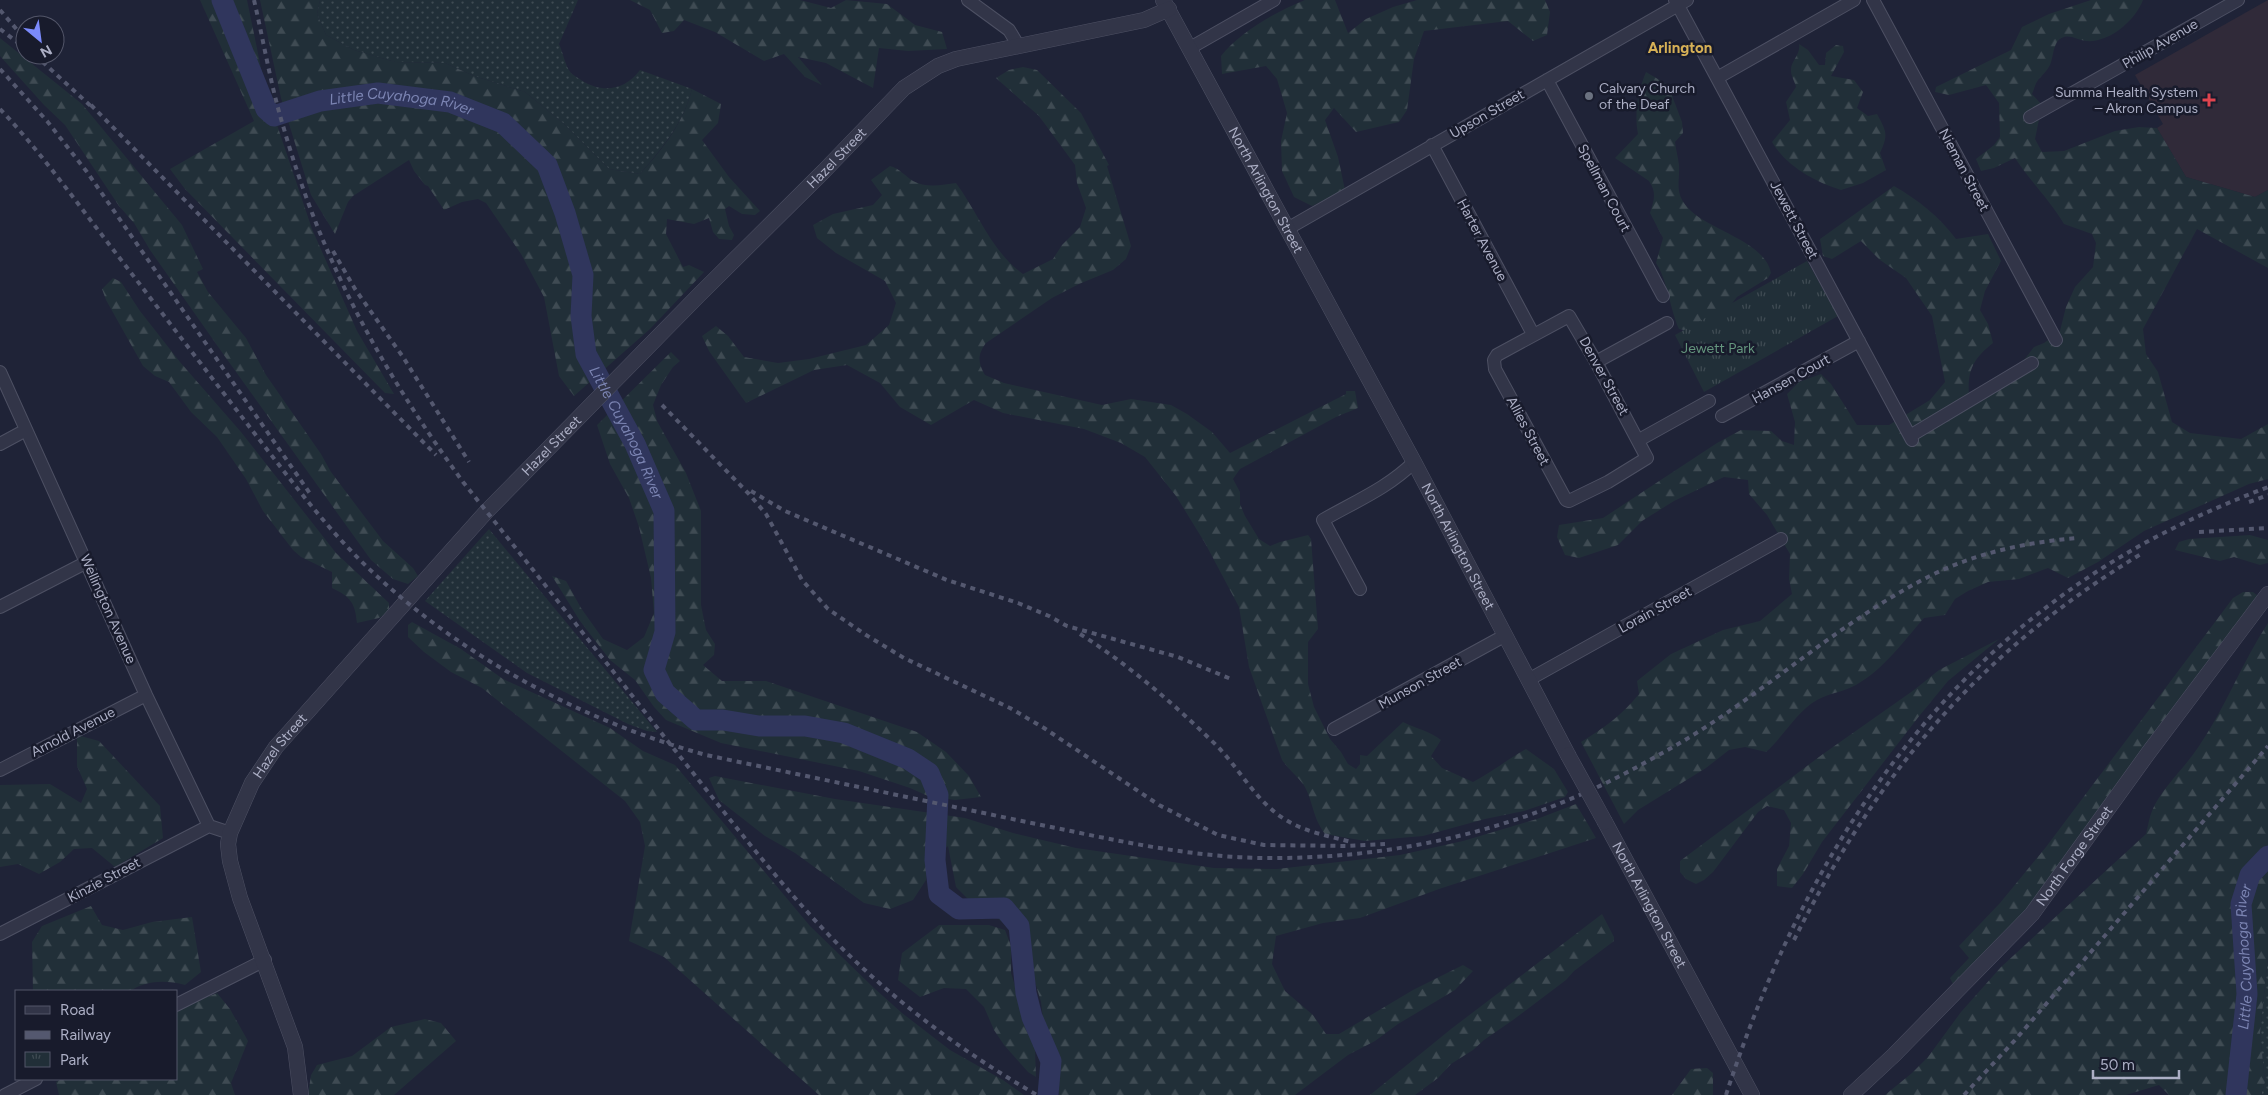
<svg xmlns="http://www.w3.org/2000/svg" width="2268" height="1095" viewBox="0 0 2268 1095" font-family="Figtree,sans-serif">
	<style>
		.medical { fill: #302a39 }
		.grass { fill: url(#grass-dots) }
		.forest { fill: url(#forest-firs) }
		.park { fill: url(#park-tufts) }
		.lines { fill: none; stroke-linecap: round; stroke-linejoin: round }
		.river { stroke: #30365d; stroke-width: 21 }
		.minor-casing { stroke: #4d5063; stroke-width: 14 }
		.tertiary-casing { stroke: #4d5063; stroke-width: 16 }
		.minor { stroke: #323548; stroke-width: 12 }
		.tertiary { stroke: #323548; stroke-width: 15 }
		.rail { stroke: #54586f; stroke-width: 4; stroke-dasharray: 5 5; stroke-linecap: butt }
		.tertiary-bridge-casing { stroke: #4d5063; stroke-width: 16; stroke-linecap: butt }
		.tertiary-bridge { stroke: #323548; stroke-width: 15 }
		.worship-dot { fill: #6b7280; stroke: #181b2c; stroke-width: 2 }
		.health-dot { fill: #e0444e; stroke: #181b2c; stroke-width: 2 }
		.labels { text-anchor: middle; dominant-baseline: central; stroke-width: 5; stroke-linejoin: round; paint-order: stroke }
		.street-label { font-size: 14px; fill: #acafc5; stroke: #181b2c }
		.poi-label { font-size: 14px; fill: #acafc5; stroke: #181b2c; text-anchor: start }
		.park-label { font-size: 14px; fill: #64957d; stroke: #181b2c }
		.neighbourhood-label { font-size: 15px; font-weight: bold; fill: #d6b056; stroke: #181b2c }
		.water-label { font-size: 15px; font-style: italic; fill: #7b84b2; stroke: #181b2c }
	</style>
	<defs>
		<pattern id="grass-dots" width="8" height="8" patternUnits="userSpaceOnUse" patternTransform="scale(1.25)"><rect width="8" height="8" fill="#212f38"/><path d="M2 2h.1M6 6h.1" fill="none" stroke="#3f4b53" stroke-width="1.8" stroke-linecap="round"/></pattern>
		<pattern id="forest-firs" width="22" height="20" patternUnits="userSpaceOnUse" patternTransform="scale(1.25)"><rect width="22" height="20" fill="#212f38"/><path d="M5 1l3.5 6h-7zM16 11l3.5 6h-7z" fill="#3f4b53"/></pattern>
		<pattern id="park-tufts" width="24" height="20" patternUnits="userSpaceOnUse" patternTransform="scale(1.25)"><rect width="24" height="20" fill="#212f38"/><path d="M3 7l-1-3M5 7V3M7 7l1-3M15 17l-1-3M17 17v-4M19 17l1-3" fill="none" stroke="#3f4b53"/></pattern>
	</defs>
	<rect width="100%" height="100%" fill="#1f2337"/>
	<path class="medical" d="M 2268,0 L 2268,190 L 2255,197 L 2186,177 L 2157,128 L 2163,124 L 2135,75 Z"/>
	<path class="grass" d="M 320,0 L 578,0 L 559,44 C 563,52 565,66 571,73 C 574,76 579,78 581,80 C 603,94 625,90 640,70 L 692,89 C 684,122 662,149 640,174 L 609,169 L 563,123 L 525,92 L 474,76 L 445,63 L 395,62 L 354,50 L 326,35 L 317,14 Z
		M 489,529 L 657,732 L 647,731 L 628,724 L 527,673 L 425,601 Z
		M 2268,956 L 2268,1095 L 2261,1095 L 2265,1082 L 2260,1033 Z"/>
	<path class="forest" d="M 200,0 L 247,0 L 266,92 L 312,229 L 357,331 L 394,394 L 385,393 L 185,189 L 170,169 L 254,121 Z
		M 260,0 L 320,0 L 317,14 L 326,35 L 354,50 L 395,62 L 445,63 L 474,76 L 525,92 L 563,123 L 609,169 L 640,174 C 663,149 684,122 692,89 L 721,104 L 718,123 L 702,140 L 729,177 L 760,211 L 755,215 L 742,214 L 729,206 L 725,209 L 729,226 L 734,235 L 732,240 L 719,239 L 713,232 L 709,218 L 694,224 L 667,219 L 666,234 L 683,267 L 689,265 L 704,272 L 650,329 L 574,396 L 559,376 L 544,297 L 521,254 L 486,203 L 478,199 L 462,202 L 444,210 L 428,186 L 425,185 L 414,171 L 409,160 L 353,196 L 348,202 L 335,234 L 311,195 L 281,98 Z
		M 630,0 L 800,0 L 831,8 L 846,0 L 887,4 L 915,25 L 942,32 L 947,49 L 908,51 L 879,48 L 873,88 L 826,63 L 798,57 L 822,85 L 805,77 L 784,54 L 764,61 L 715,32 L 684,20 L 674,31 L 662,33 L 650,10 Z
		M 1305,0 L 1335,0 L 1348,33 L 1366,19 L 1393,7 L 1417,0 L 1545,0 L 1550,12 L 1547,35 L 1533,41 L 1508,21 L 1424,31 L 1414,59 L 1407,110 L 1399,122 L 1356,132 L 1334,108 L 1325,120 L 1338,157 L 1345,190 L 1312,206 L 1294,197 L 1282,171 L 1281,141 L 1287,113 L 1277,79 L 1266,66 L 1222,74 L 1221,56 C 1240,32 1277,11 1305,0 Z
		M 2091,0 L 2143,0 C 2135,21 2109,43 2086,41 C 2076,40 2066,31 2057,42 C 2053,48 2053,58 2050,65 C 2047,71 2042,75 2038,80 C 2035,84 2034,90 2032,94 L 2042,105 L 2035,139 L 2042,152 L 2064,151 L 2115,131 L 2139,127 L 2157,128 L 2186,177 L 2255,197 L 2268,190 L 2268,268 L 2197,229 L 2143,329 L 2146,354 L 2158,372 L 2172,422 L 2190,433 L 2241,439 L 2268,424 L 2268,479 L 2249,484 L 2144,531 L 2098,562 L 2068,578 L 2048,568 L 2019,579 L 1988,582 L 1968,591 L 1955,599 L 1945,615 L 1924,618 C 1903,642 1884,669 1856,685 C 1844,692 1829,693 1817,700 C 1797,711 1784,736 1766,752 L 1745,747 L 1729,750 L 1706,768 L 1638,810 L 1624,824 L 1581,742 C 1604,728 1622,715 1639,694 L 1637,681 L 1671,654 L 1723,630 L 1760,621 L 1792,594 L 1789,579 L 1790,554 L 1767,515 L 1749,494 L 1748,480 L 1724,477 L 1674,501 L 1642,521 L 1618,545 L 1579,558 L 1565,555 L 1557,537 L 1559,525 L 1603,518 L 1717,443 L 1741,430 L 1771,431 L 1782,441 L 1794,445 L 1795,422 L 1787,394 L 1799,382 L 1821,374 L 1831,384 L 1857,425 L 1889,425 L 1930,400 L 1945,382 L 1932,316 L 1906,278 L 1880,260 L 1861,241 L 1832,259 L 1823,256 L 1820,239 L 1894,186 C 1918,200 1939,216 1956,239 L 1988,234 L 2001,261 L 1985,291 L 1980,310 L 1988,324 L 1993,343 C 1974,358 1967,370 1969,395 L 2007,382 L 2034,347 L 2044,343 L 2060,331 L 2066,307 L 2075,287 L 2093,267 L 2096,243 L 2092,234 L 2064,224 C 2050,200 2030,181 2015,158 L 1994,168 L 1981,171 L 1976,159 L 1994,145 L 2000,137 L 1999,103 L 1986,85 L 1949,95 L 1935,92 L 1936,87 L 2011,50 L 2022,27 L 2049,14 Z
		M 0,38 L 82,104 L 182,225 L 203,269 L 197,272 L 208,292 L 246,338 L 266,375 L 321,454 L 331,472 L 383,541 L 413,568 L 418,576 L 408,584 L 393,579 L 371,560 L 226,358 L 150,250 L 134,223 L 119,206 L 65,125 L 44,105 L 0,56 Z
		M 1799,44 L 1808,50 L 1819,65 L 1825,65 L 1826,53 L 1836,45 L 1843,46 L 1844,52 L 1831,76 L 1854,80 L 1863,92 L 1857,108 L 1868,116 L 1877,114 C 1886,131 1889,134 1880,153 L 1886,170 L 1863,183 L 1841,190 C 1815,182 1786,166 1772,142 L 1790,120 L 1786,102 L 1796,87 C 1795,82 1791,76 1791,71 C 1790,61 1801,55 1799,44 Z
		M 1023,67 L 1037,70 L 1081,113 L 1109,165 L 1107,166 L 1131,246 L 1126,259 L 1113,270 L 1079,284 L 1052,298 L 986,343 C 977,355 978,363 985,375 L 1004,383 L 1102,405 L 1131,399 L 1171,405 L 1187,414 L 1212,432 L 1230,453 L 1346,394 L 1346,391 L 1355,391 L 1358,408 L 1336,417 L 1240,469 L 1233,479 L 1240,492 L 1240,504 L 1245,516 L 1259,539 L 1270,546 L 1280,542 L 1308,535 L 1311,539 L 1318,629 L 1308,642 L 1308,684 L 1314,707 L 1330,739 L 1341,752 L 1348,764 L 1356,769 L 1360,764 L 1360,755 L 1367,756 L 1403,722 C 1417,729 1430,731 1441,740 L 1431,756 L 1442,768 L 1473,782 C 1492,772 1508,759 1526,749 L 1554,769 L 1568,792 L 1565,797 L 1524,811 L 1485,819 L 1423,836 L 1365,841 L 1325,834 C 1312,817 1313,799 1303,784 C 1297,776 1288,769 1282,760 L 1249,667 L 1239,607 L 1205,543 L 1176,496 L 1145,457 L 1121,443 L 1084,429 L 1003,413 L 974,400 L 931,425 L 900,407 L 880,383 L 847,365 L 814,370 L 746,403 L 709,351 L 702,336 L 716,326 L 728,336 L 744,357 L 778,363 L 809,359 L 866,345 L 889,325 L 896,303 L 885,281 L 836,253 L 817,238 L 813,225 L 833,214 L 873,205 L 882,195 L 871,180 L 890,166 C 899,168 905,176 913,181 C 925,188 943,185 956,183 C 979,214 991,251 1023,274 L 1053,259 L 1062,245 L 1080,227 L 1086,208 L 1077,183 L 1075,165 L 1039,116 L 996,78 L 1009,70 Z
		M 1646,72 L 1668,85 L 1682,122 L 1683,133 L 1675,142 C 1676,150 1678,157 1679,165 C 1680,182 1674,193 1688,208 C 1706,229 1765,241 1771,273 L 1768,278 L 1737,297 L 1725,312 L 1693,332 L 1679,329 C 1670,309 1667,279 1656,263 L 1663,238 L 1650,213 C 1654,200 1657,193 1649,181 L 1615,158 L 1638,134 C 1634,114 1638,91 1646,72 Z
		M 113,278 L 121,282 L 140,311 L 180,362 L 241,432 L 336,553 L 389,603 L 389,611 L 379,618 L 357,623 C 355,603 351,597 332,588 L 332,572 L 301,557 L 293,550 L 263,511 L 246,479 L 217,437 L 191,412 L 169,382 L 155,376 L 143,366 L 106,300 L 102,289 Z
		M 671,352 L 680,361 L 673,367 L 661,385 L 653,405 L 657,421 L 686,473 L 701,511 L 701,605 L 706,630 L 715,644 L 714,655 L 703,665 L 722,681 L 766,681 L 917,732 L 946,752 L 969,776 L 981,797 L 955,800 L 928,796 L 910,788 L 859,771 L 721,743 L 666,720 L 654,707 L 635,680 L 610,660 L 580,621 L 552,576 L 566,581 L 581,608 L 603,639 L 627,650 L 644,637 L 654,613 L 651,578 L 639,527 L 629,498 L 610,464 L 597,425 Z
		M 2250,535 L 2268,540 L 2268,563 L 2260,565 L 2234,557 L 2220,561 L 2175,550 L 2179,542 L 2189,539 Z
		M 2243,592 L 2253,592 L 2258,596 L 2026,911 L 1953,984 L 1950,978 L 1969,958 L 1959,946 L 2000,903 L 2046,847 L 2233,598 Z
		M 412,622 L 461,649 L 503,679 L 610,728 L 643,751 L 675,765 L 810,926 L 874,988 L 902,1013 L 950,1050 L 1003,1080 L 1024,1095 L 819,1095 L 664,957 L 629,941 L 645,846 L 640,822 L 625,801 L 482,688 L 451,672 L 424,652 L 408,637 L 408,625 Z
		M 2268,623 L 2268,956 L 2260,1033 L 2265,1082 L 2261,1095 L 2169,1095 L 2159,1085 L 2126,1095 L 1885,1095 L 1912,1073 L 1928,1057 L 1961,1012 L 2001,967 L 2146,834 C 2148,826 2149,818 2152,811 C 2162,787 2185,768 2199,746 C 2226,707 2242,662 2268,623 Z
		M 1999,639 L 1948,681 L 1920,715 L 1822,842 L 1803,874 L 1792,888 L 1777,886 L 1777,869 L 1789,846 L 1791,823 L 1784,810 L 1767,806 L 1758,812 L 1713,872 L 1704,880 L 1696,884 L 1686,879 L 1680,872 L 1680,861 L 1823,754 L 1914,690 L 1939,670 Z
		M 77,735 L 99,741 L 160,806 L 163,838 L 115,867 L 92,848 L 74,849 L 60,862 L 39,874 L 18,864 L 0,867 L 0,785 L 50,784 L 81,803 L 87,789 L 77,766 Z
		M 715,776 L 835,799 L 965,818 L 1013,833 L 1076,848 L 1214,868 L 1277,869 L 1400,855 L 1463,841 L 1537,819 L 1576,804 L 1596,838 L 1439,889 L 1360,918 L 1323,923 L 1276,936 L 1272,964 L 1285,991 L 1313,1015 L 1326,1034 L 1339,1034 L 1413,990 L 1463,965 L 1473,971 L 1455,990 L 1398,1024 L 1375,1041 L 1348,1055 L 1295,1095 L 1059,1095 L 1057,1062 L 1044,1027 L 1041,1002 L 1022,938 L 981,905 L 968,899 L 956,887 L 948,846 L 928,863 L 926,880 L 913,900 L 890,909 L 864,903 L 795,853 L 765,836 L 719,800 L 709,778 Z
		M 91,906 L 102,925 L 123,930 L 152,922 L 192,917 L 201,972 L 185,985 C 166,980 147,980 130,991 L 33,991 L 32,942 L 42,926 Z
		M 1602,914 L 1614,937 L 1614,941 L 1574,971 L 1566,980 L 1513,1020 L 1484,1040 L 1473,1050 L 1451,1064 L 1438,1078 L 1415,1095 L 1370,1095 L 1451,1029 Z
		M 939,925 L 989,925 L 1005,930 L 1011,946 L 1011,973 L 1035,1049 L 1036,1077 L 1028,1072 L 1004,1045 L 994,1030 L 984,1007 L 966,989 L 944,988 L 920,997 L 898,980 L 902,953 Z
		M 217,993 L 230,1009 L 248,1041 L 231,1083 L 235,1095 L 59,1095 L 56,1082 L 62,1079 L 176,1079 L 176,1010 Z
		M 425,1019 L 441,1023 L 456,1041 L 394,1095 L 308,1095 L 311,1075 L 317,1065 L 352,1056 L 391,1027 Z
		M 1707,1068 L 1713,1073 L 1713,1095 L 1672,1095 L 1691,1069 Z"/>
	<path class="park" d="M 1807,261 L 1838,316 L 1704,392 L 1675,335 Z"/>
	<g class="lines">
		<g class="river">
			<path id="s1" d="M 222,0 L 266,109 L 274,116 L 320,101 L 378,93 L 450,102 L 503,123 L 547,165 L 565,213 L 583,275 L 581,316 L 586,354 L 635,444 L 664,511 L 665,632 L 654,670 L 665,693 L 696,720 L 723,720 L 759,726 L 805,726 L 844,733 L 908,759 L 929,773 L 938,795 L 935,860 L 939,894 L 959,909 L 1004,908 L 1019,926 L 1026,993 L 1032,1017 L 1051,1061 L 1048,1095"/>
			<path id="s2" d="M 2236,1095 L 2247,994 L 2241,904 L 2250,875 L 2268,856"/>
		</g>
		<defs>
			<path id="minor" d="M 968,0 L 1009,30 L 1018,45
				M 1675,0 L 1912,440
				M 1873,0 L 2056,340
				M 1190,48 L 1274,0
				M 1717,78 L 1854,0
				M 1547,80 L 1663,296
				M 2030,117 L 2238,0
				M 1432,145 L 1533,334
				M 1287,229 L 1687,0
				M 1569,316 L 1596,362 L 1647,458 L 1608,482 L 1569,501 L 1566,500 L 1495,369 L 1494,360 L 1497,355 Z
				M 1596,362 L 1667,323
				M 0,372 L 146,695 L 209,826 L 230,833
				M 1722,416 L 1859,341
				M 1910,436 L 2032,363
				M 1639,440 L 1709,401
				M 0,444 L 26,430
				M 1360,589 L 1323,520 C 1354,502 1388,488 1414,462
				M 0,607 L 87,562
				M 1528,680 L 1781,539
				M 1334,729 L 1504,636
				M 0,770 L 146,695
				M 0,934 L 209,826
				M 176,1005 L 265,960
				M 5,1095 L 36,1079"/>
			<g id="tertiary">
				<path id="s3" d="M 1163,0 L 1414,462 L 1568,755"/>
				<path id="s4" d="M 1605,822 L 1752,1095"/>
				<path id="s5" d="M 301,1095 L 295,1047 L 240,898 L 230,861 L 228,844 L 230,833 L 252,783 L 276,747 L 486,512 L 699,295 L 824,171 L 904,88 L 938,66 L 956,59 L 1144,20 L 1169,9"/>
				<path id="s6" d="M 1851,1095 L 1894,1055 L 2032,914 L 2149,752 L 2268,594"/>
			</g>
		</defs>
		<use href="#minor" class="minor-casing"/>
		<use href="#tertiary" class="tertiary-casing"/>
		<use href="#minor" class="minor"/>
		<use href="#tertiary" class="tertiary"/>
		<path class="rail" d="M 254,0 C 264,43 271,87 284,129 C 323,264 381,369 463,482 C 531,567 599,653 666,739 C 711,795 755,853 803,907 C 869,982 950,1045 1037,1095
			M 0,10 L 25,39
			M 0,29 L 25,48
			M 35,55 L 94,109
			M 0,69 L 47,121 L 87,172 L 311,495
			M 91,105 L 436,455
			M 0,109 C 38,149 71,195 105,239 C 155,304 205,369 255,434 C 294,484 332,536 380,579 C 471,662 587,722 706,755 C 811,777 916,799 1022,821 C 1107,838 1194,860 1282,858 C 1382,857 1483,837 1575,797 C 1609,783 1641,765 1673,747 C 1764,695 1841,619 1936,573 C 1980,552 2029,542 2077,538
			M 333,251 L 355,289 L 403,357 L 469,462
			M 662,405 L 749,494 L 766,514 L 802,580 L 828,609 L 866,635 L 904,658 L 1010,708 L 1044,728 L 1159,805 L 1218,835 L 1264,845 L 1347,846 L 1385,844
			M 751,491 L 785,511 L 947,580 L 1018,603 L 1049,616 L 1067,626 L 1178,657 L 1231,679
			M 2249,502 L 2268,495
			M 2199,532 L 2268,528
			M 1080,634 C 1129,665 1174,704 1216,745 C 1240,769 1256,802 1286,820 C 1305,832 1329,836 1351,842
			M 1794,940 C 1878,772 1979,652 2141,554
			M 1726,1095 C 1795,882 1911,689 2104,567 C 2156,534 2211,509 2268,487
			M 1964,1095 L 2016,1039 L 2268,746"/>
		<defs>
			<path id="tertiary-bridge" d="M 1568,755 L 1605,822"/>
		</defs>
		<use href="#tertiary-bridge" class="tertiary-bridge-casing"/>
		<use href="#tertiary-bridge" class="tertiary-bridge"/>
	</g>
	<circle class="worship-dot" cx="1589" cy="96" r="5"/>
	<path class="health-dot" d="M2206.5 92.5h5v5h5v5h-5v5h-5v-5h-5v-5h5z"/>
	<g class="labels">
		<g class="street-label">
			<text transform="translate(2160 44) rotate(-30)">Philip Avenue</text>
			<text transform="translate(1487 114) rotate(-30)">Upson Street</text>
			<text stroke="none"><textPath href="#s5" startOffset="1185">Hazel Street</textPath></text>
			<text transform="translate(1964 170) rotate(62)">Nieman Street</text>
			<text transform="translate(1604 188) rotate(62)">Spellman Court</text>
			<text stroke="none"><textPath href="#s3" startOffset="216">North Arlington Street</textPath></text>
			<text transform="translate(1794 220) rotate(62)">Jewett Street</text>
			<text transform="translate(1482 240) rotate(62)">Harter Avenue</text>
			<text transform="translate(1604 376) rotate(61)">Denver Street</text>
			<text transform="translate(1791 379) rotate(-29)">Hansen Court</text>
			<text transform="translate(1528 431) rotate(62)">Allies Street</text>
			<text stroke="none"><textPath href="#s5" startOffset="780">Hazel Street</textPath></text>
			<text stroke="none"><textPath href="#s3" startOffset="621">North Arlington Street</textPath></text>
			<text transform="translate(108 609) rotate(66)">Wellington Avenue</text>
			<text transform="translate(1655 610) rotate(-29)">Lorain Street</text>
			<text transform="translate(1420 683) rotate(-29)">Munson Street</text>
			<text transform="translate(73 732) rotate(-27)">Arnold Avenue</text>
			<text stroke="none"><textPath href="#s5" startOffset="375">Hazel Street</textPath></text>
			<text stroke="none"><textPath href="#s6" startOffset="328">North Forge Street</textPath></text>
			<text transform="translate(104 880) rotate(-28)">Kinzie Street</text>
			<text stroke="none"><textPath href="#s4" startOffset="94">North Arlington Street</textPath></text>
		</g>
		<g class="poi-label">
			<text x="1599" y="88">Calvary Church<tspan x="1599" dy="16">of the Deaf</tspan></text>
			<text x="2198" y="92" text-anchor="end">Summa Health System<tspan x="2198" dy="16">– Akron Campus</tspan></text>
		</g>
		<g class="park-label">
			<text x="1718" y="348">Jewett Park</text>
		</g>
		<g class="neighbourhood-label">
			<text x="1680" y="48">Arlington</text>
		</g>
		<g class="water-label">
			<text stroke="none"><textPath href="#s1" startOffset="259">Little Cuyahoga River</textPath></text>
			<text stroke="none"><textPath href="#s1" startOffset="709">Little Cuyahoga River</textPath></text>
			<text stroke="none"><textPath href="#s2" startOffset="139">Little Cuyahoga River</textPath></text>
		</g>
	</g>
	<rect x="15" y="990" width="162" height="90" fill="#181b2c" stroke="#535669"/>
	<rect x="25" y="1006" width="25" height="8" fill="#323548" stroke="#535669"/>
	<text x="60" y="1015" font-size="15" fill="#acafc5">Road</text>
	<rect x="25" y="1031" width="25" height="8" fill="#54586f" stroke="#535669"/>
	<text x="60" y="1040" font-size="15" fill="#acafc5">Railway</text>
	<rect x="25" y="1052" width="25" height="15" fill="url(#park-tufts)" stroke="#535669"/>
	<text x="60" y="1065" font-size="15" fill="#acafc5">Park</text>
	<g transform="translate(40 40) rotate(151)"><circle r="24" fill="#181b2c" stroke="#535669"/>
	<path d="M0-4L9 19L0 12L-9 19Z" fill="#7b8afb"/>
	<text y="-8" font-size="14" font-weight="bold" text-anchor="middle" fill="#acafc5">N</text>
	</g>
	<path d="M2093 1070v8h86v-8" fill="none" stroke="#acafc5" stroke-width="2.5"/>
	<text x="2100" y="1070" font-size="15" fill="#acafc5" stroke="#181b2c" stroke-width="4" paint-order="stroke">50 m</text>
</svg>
